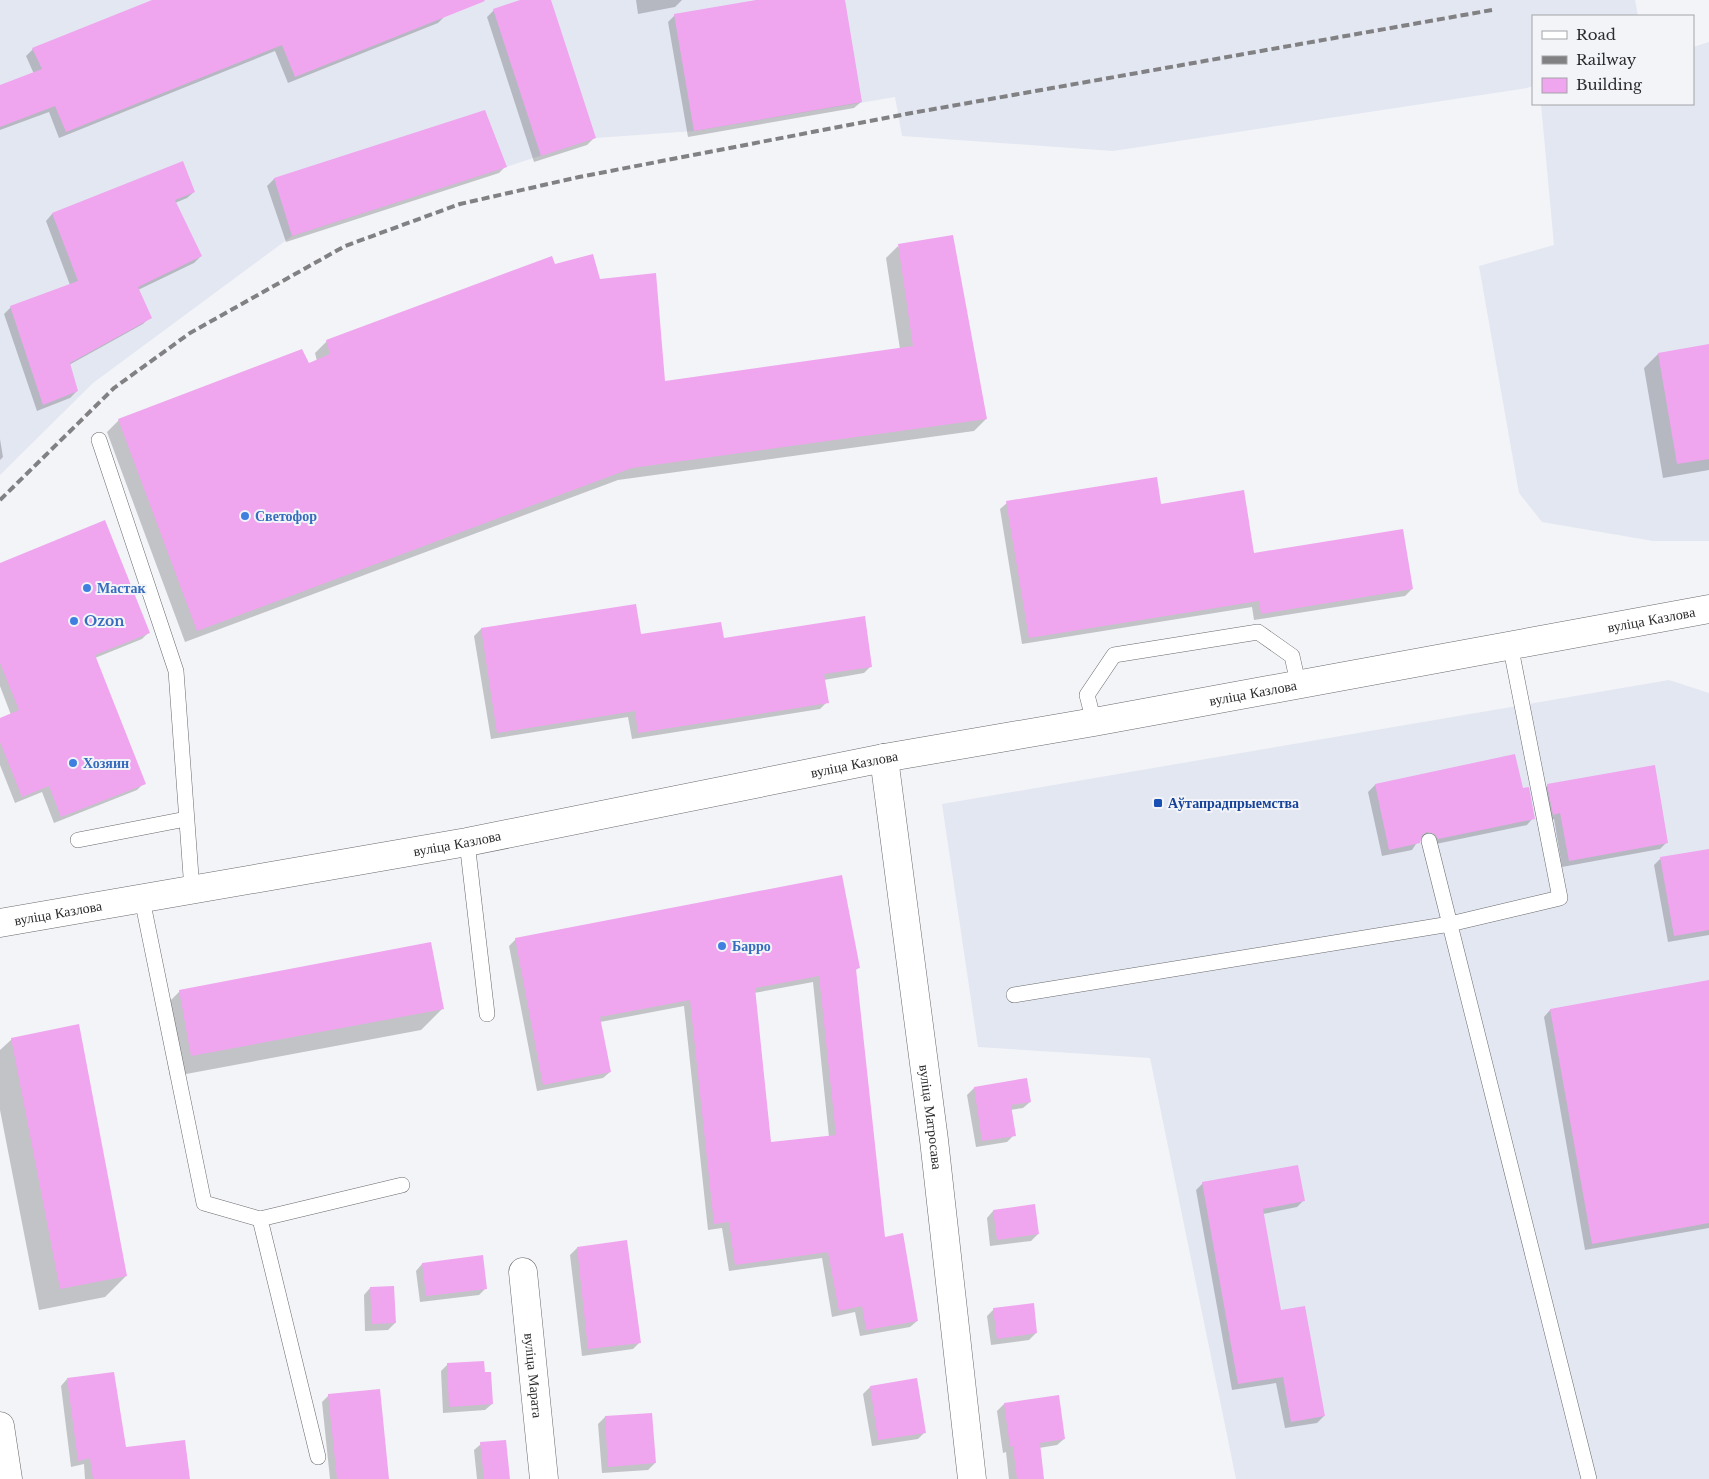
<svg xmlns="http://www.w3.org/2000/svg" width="1709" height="1479" viewBox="0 0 1709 1479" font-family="'Libre Baskerville',serif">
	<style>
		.built { fill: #e3e7f2 }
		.shadow { fill: #0003; fill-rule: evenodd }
		.building { fill: #f0a5ef; fill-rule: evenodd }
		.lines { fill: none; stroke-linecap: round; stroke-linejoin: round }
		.lane-casing { stroke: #68696c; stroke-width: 16 }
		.street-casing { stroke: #68696c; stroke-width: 29 }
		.secondary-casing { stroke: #68696c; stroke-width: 29 }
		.lane { stroke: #fff; stroke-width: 15 }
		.street { stroke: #fff; stroke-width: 28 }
		.secondary { stroke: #fff; stroke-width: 28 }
		.rail { stroke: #818183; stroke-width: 4; stroke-dasharray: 8 4; stroke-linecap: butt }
		.shop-dot { fill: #3f7fe0; stroke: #f3f4f8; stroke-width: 2 }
		.transit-dot { fill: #1a4fb4; stroke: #f3f4f8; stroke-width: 2 }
		.labels { text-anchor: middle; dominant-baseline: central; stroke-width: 4; stroke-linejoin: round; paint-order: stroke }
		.shop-label { font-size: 14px; font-weight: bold; fill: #366cbe; stroke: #f3f4f8; text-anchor: start }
		.street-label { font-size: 14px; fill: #2c2c2d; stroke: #f3f4f8 }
		.transit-label { font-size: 14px; font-weight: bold; fill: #164399; stroke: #f3f4f8; text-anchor: start }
	</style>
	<rect width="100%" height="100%" fill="#f3f4f8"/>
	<path class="built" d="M 0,0 L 1635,0 L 1638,16 L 1533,16 L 1533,86 L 1527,88 L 1113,151 L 902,136 L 895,97 L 694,131 L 596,138 L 292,236 L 93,383 L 0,475 Z
		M 1709,42 L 1709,541 L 1653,541 L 1542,522 L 1519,493 L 1479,266 L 1554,245 L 1541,104 L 1693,104 L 1693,47 Z
		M 1669,680 L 1709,693 L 1709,1479 L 1236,1479 L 1150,1058 L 978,1047 L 942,804 Z"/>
	<path class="shadow" d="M 156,0 L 439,0 L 445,16 L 438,23 L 288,83 L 275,51 L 59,138 L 49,112 L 0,130 L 0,87 L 34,74 L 26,56 L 33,49 Z
		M 524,0 L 550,0 L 594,138 L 587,145 L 534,162 L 487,17 L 494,10 Z
		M 636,0 L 682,0 L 675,7 L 638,14 Z
		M 763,0 L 844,0 L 861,102 L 854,108 L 688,137 L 668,22 L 675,15 Z
		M 484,112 L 506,166 L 499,173 L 286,242 L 267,186 L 274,179 Z
		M 182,162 L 194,192 L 187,198 L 175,203 L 201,256 L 194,263 L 138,290 L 150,317 L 143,324 L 69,365 L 77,391 L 70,398 L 37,411 L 4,314 L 11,307 L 70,285 L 46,221 L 52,214 Z
		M 898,246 L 986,419 L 974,431 L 618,480 L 185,642 L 107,432 L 119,420 L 309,364 L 317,361 L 315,353 L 327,341 L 554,265 L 599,281 L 664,382 L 900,349 L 886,258 Z
		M 1709,345 L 1709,470 L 1663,478 L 1644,368 L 1658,354 Z
		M 0,439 L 3,457 L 0,460 Z
		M 1007,503 L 1160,505 L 1253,555 L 1412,589 L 1405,596 L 1254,620 L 1252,607 L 1022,644 L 1000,509 Z
		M 0,564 L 149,632 L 142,639 L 95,658 L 144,783 L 137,790 L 54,823 L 42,792 L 15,803 L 0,765 L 0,719 L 11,715 L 0,686 Z
		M 481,629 L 723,640 L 871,666 L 864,673 L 824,680 L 827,702 L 820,709 L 632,739 L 628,717 L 491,739 L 474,636 Z
		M 1375,785 L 1522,790 L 1533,818 L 1527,825 L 1431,845 L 1429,841 L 1420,838 L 1412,850 L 1382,856 L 1368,792 Z
		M 1548,785 L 1667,842 L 1660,849 L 1562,867 L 1554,819 L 1547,821 L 1541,792 Z
		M 1709,850 L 1709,935 L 1668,942 L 1654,865 L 1660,859 Z
		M 516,939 L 859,967 L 855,971 L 883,1238 L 917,1321 L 910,1327 L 860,1336 L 855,1312 L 832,1317 L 822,1258 L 729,1271 L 722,1228 L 708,1230 L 684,1006 L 600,1022 L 610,1072 L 603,1078 L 537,1091 L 509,946 ZM 813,982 L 829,1137 L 770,1143 L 754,993 Z
		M 1709,982 L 1709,1228 L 1585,1250 L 1544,1017 L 1550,1010 Z
		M 180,991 L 443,1008 L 421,1030 L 170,1077 L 159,1012 Z
		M 12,1039 L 126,1276 L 105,1297 L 39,1310 L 0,1110 L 0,1050 Z
		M 974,1088 L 1030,1102 L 1023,1108 L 1010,1110 L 1014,1135 L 1007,1142 L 976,1147 L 967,1095 Z
		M 1203,1183 L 1303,1201 L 1297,1207 L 1263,1214 L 1280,1311 L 1324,1416 L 1317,1423 L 1285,1428 L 1276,1383 L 1232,1390 L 1196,1190 Z
		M 993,1211 L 1038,1234 L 1031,1241 L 990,1246 L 987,1218 Z
		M 577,1248 L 640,1342 L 633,1349 L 582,1356 L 570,1255 Z
		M 422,1264 L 486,1288 L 479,1295 L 420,1302 L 416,1271 Z
		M 370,1288 L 395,1323 L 388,1330 L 365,1331 L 364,1295 Z
		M 994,1309 L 1036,1333 L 1029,1340 L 991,1345 L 987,1316 Z
		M 448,1364 L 492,1404 L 485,1410 L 443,1413 L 441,1371 Z
		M 67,1379 L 125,1449 L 189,1479 L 85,1479 L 84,1464 L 71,1467 L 61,1386 Z
		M 870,1387 L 925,1432 L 918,1439 L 872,1446 L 863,1394 Z
		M 329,1395 L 388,1479 L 330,1479 L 322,1402 Z
		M 1004,1404 L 1064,1439 L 1057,1445 L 1039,1448 L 1042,1479 L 1009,1479 L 1006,1452 L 1003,1453 L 997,1411 Z
		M 605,1417 L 655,1463 L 648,1470 L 602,1473 L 598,1424 Z
		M 481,1444 L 508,1479 L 477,1479 L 474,1450 Z"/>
	<path class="building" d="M 152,0 L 484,0 L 485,1 L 295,77 L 282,45 L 66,132 L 55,106 L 0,127 L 0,85 L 42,69 L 32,48 Z
		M 520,0 L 551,0 L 596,138 L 541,156 L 493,9 Z
		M 756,0 L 845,0 L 862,102 L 694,131 L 674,14 Z
		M 485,110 L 507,167 L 292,236 L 274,178 Z
		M 183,161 L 195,192 L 175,200 L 202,256 L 138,287 L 152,318 L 70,363 L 78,391 L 43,405 L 10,306 L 78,281 L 52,213 Z
		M 953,235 L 987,419 L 632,468 L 197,631 L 118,419 L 302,349 L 309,363 L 330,354 L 326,340 L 552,256 L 555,264 L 593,254 L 600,279 L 656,273 L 665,381 L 913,346 L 898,244 Z
		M 1709,344 L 1709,459 L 1677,464 L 1658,353 Z
		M 1157,477 L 1161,504 L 1244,490 L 1254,553 L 1403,529 L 1413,589 L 1261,614 L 1259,601 L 1029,638 L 1006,501 Z
		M 105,520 L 150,633 L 95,655 L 146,784 L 61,817 L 49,786 L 22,797 L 0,742 L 0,718 L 19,710 L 0,663 L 0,563 Z
		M 636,604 L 641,634 L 721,622 L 724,638 L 865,616 L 872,667 L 824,674 L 829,703 L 638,733 L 635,711 L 497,733 L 481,628 Z
		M 1515,754 L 1523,788 L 1529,787 L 1535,819 L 1438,839 L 1435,834 L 1427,832 L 1422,835 L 1420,843 L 1389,850 L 1375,784 Z
		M 1655,765 L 1668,843 L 1569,861 L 1560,813 L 1553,815 L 1547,784 Z
		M 1709,849 L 1709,930 L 1674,936 L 1660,857 Z
		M 842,875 L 860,968 L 856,969 L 885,1237 L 903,1233 L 918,1321 L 866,1330 L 862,1306 L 839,1311 L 828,1252 L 735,1265 L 729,1222 L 714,1224 L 690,1000 L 600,1017 L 611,1072 L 543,1085 L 515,938 ZM 819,976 L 836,1135 L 771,1142 L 755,988 Z
		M 431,942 L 444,1009 L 191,1056 L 179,990 Z
		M 1709,980 L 1709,1223 L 1592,1244 L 1550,1009 Z
		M 79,1024 L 127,1276 L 60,1289 L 11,1038 Z
		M 1027,1078 L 1031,1102 L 1011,1105 L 1016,1136 L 982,1141 L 974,1087 Z
		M 1298,1165 L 1305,1201 L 1263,1209 L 1281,1310 L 1305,1306 L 1325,1416 L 1291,1422 L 1283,1377 L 1238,1384 L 1202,1182 Z
		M 1035,1204 L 1039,1234 L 997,1240 L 993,1210 Z
		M 627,1240 L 641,1343 L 588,1349 L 577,1247 Z
		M 483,1255 L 487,1289 L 426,1296 L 422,1263 Z
		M 394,1286 L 396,1323 L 372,1324 L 370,1287 Z
		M 1034,1303 L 1037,1333 L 997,1339 L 993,1308 Z
		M 484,1361 L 485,1372 L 491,1372 L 493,1404 L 449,1407 L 447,1363 Z
		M 114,1372 L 126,1447 L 185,1440 L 190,1479 L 93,1479 L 90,1458 L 78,1461 L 67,1378 Z
		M 917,1378 L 926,1433 L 878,1440 L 870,1386 Z
		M 380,1389 L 389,1479 L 337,1479 L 328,1394 Z
		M 1059,1395 L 1065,1439 L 1040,1443 L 1044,1479 L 1017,1479 L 1013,1446 L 1010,1447 L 1004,1403 Z
		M 652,1413 L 656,1463 L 608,1467 L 605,1416 Z
		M 506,1440 L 510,1479 L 484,1479 L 480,1442 Z"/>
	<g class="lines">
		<defs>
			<path id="lane" d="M 99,440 L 176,671 L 192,890
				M 1094,722 L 1087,695 L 1114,655 L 1258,632 L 1292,656 L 1298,683
				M 78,840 L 186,819
				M 1429,841 L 1589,1479
				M 467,842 L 487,1014
				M 142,899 L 204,1203 L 260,1219 L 402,1185
				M 1014,995 L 1450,924 L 1560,898 L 1510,644
				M 260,1219 L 318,1457"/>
			<g id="street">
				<path id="s1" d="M 884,758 L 934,1140 L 972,1479"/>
				<path id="s2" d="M 523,1272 L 544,1479"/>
			</g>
			<g id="secondary">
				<path id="s3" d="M 0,923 L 467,842 L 884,758 L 1094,722 L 1709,609"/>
				<path d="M 0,1426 L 8,1479"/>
			</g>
		</defs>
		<use href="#lane" class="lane-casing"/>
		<use href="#street" class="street-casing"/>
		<use href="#secondary" class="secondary-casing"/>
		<use href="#lane" class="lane"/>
		<use href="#street" class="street"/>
		<use href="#secondary" class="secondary"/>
		<path class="rail" d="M 0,500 L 114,388 L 190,333 L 345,246 L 460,204 L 579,177 L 906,114 L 1492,10"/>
	</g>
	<g class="shop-dot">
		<circle cx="245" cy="516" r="5"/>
		<circle cx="87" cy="588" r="5"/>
		<circle cx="74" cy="621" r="5"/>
		<circle cx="73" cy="763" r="5"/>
		<circle cx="722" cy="946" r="5"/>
	</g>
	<rect class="transit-dot" x="1153" y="798" width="10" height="10" rx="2.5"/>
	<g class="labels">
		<g class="shop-label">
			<text x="255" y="516">Светофор</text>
			<text x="97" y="588">Мастак</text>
			<text x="84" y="621">Ozon</text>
			<text x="83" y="763">Хозяин</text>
			<text x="732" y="946">Барро</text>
		</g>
		<g class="street-label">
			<text stroke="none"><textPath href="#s3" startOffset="1679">вуліца Казлова</textPath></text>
			<text stroke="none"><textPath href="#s3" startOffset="1274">вуліца Казлова</textPath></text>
			<text stroke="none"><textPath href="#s3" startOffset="869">вуліца Казлова</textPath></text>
			<text stroke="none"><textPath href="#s3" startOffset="464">вуліца Казлова</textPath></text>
			<text stroke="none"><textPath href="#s3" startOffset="59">вуліца Казлова</textPath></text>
			<text stroke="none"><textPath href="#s1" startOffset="362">вуліца Матросава</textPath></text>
			<text stroke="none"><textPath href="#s2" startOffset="104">вуліца Марата</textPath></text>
		</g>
		<g class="transit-label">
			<text x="1168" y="803">Аўтапрадпрыемства</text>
		</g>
	</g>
	<rect x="1532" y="15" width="162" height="90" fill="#f3f4f8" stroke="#a3a4a7"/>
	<rect x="1542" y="31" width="25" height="8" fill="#ffffff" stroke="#a3a4a7"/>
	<text x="1576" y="40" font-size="15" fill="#2c2c2d">Road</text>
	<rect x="1542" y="56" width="25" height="8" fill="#818183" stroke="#a3a4a7"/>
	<text x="1576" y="65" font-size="15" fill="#2c2c2d">Railway</text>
	<rect x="1542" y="78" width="25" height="15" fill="#f0a5ef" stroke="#a3a4a7"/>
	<text x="1576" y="90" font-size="15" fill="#2c2c2d">Building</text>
</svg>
